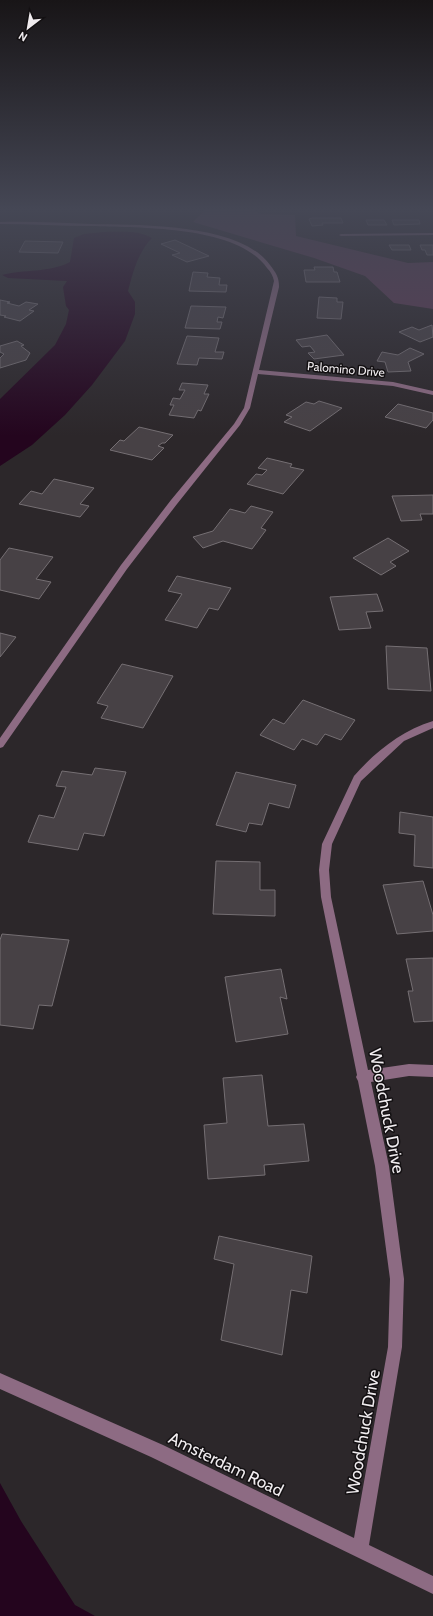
<svg xmlns="http://www.w3.org/2000/svg" width="433" height="1616" viewBox="0 0 433 1616" font-family="Cabin,sans-serif">
	<style>
		.green { fill: #5e3b55 }
		.water { fill: #24051e }
		.building { fill: #474145; stroke: #756f73 }
		.lines { fill: none; stroke-linecap: round; stroke-linejoin: round }
		.minor { fill: #8d6b83; fill-rule: evenodd }
		.labels { text-anchor: middle; dominant-baseline: central; stroke-width: 3; stroke-linejoin: round; paint-order: stroke }
		.far-street-label { font-size: 12px; fill: #f0ecef; stroke: #131012 }
		.near-street-label { font-size: 17px; fill: #f0ecef; stroke: #131012 }
	</style>
	<rect width="100%" height="100%" fill="#2c272a"/>
	<path class="green" d="M 205,210 L 254,210 L 261,214 L 295,215 L 296,236 L 408,263 L 433,262 L 433,309 L 394,303 L 365,276 L 314,258 L 193,222 Z"/>
	<path class="water" d="M 104,232 C 121,232 138,230 152,238 C 138,252 133,272 128,291 L 135,302 L 135,314 L 125,341 L 92,385 L 65,415 L 32,445 L 0,466 L 0,399 L 55,345 L 66,324 L 69,310 L 66,306 L 63,287 L 67,281 L 8,278 L 2,275 C 24,269 49,273 70,262 L 74,238 L 84,234 Z
		M 0,1483 L 21,1521 L 75,1605 L 95,1616 L 0,1616 Z"/>
	<path class="building" d="M 312,218 L 341,218 L 343,223 L 322,223 L 323,225 L 312,226 L 309,219 Z
		M 366,220 L 384,220 L 387,225 L 368,225 Z
		M 392,220 L 419,220 L 420,224 L 394,225 Z
		M 175,240 L 209,256 L 187,262 L 172,255 L 180,253 L 161,244 Z
		M 25,241 L 63,242 L 58,253 L 19,252 Z
		M 389,245 L 409,245 L 411,250 L 392,250 Z
		M 420,245 L 433,245 L 433,255 L 427,255 L 425,250 L 422,250 Z
		M 314,267 L 333,267 L 334,272 L 337,272 L 340,282 L 306,282 L 304,270 L 315,270 Z
		M 193,272 L 208,273 L 207,277 L 220,278 L 219,285 L 227,285 L 226,292 L 189,291 Z
		M 319,297 L 337,298 L 337,302 L 343,302 L 341,319 L 317,318 Z
		M 0,300 L 10,302 L 7,303 L 19,306 L 26,302 L 38,304 L 29,310 L 34,311 L 20,321 L 4,317 L 6,316 L 0,315 Z
		M 191,306 L 226,307 L 223,318 L 218,317 L 217,322 L 222,322 L 220,329 L 185,328 Z
		M 432,325 L 433,337 L 420,342 L 399,332 L 412,327 L 419,330 Z
		M 327,335 L 344,355 L 314,359 L 308,353 L 315,352 L 310,346 L 302,347 L 296,340 Z
		M 187,336 L 219,338 L 215,352 L 224,352 L 222,359 L 199,358 L 197,365 L 177,364 Z
		M 17,341 L 24,345 L 21,346 L 30,353 L 26,360 L 0,368 L 0,358 L 4,354 L 0,352 L 0,346 Z
		M 410,348 L 424,354 L 408,362 L 411,371 L 388,372 L 385,362 L 377,361 L 382,352 L 398,355 Z
		M 182,383 L 208,385 L 204,394 L 209,394 L 201,411 L 198,410 L 194,418 L 169,415 L 174,405 L 170,405 L 173,398 L 180,399 L 185,390 L 179,390 Z
		M 319,401 L 342,408 L 310,431 L 284,422 L 292,417 L 286,415 L 306,402 L 314,404 Z
		M 398,404 L 433,413 L 433,420 L 426,428 L 385,417 Z
		M 139,427 L 173,435 L 165,443 L 162,443 L 158,446 L 164,448 L 152,460 L 110,450 L 120,440 L 124,441 Z
		M 267,458 L 292,464 L 290,467 L 304,470 L 283,494 L 247,484 L 256,474 L 262,475 L 267,470 L 258,468 Z
		M 54,479 L 94,488 L 80,504 L 89,506 L 80,517 L 19,504 L 31,491 L 42,494 Z
		M 433,495 L 433,514 L 420,514 L 422,520 L 401,521 L 392,496 Z
		M 251,506 L 273,512 L 261,528 L 266,530 L 252,549 L 223,541 L 203,548 L 193,537 L 213,531 L 230,509 L 245,513 Z
		M 388,538 L 409,551 L 390,562 L 396,566 L 381,575 L 353,558 Z
		M 9,548 L 53,557 L 36,579 L 51,582 L 39,599 L 0,590 L 0,560 Z
		M 177,576 L 231,588 L 218,610 L 209,608 L 197,628 L 165,620 L 182,594 L 168,591 Z
		M 377,594 L 383,611 L 366,612 L 371,628 L 339,630 L 330,597 Z
		M 0,633 L 16,637 L 0,657 Z
		M 386,646 L 427,648 L 431,691 L 388,689 Z
		M 122,664 L 173,676 L 143,728 L 101,718 L 108,706 L 97,703 Z
		M 303,700 L 355,720 L 341,740 L 325,734 L 317,745 L 302,739 L 294,750 L 260,735 L 273,719 L 284,724 Z
		M 95,768 L 126,772 L 104,836 L 84,833 L 78,850 L 28,842 L 39,815 L 54,818 L 66,787 L 56,786 L 62,771 L 92,775 Z
		M 236,772 L 296,785 L 289,808 L 269,803 L 262,825 L 249,823 L 246,832 L 216,825 Z
		M 400,812 L 433,817 L 433,868 L 414,866 L 415,835 L 399,833 Z
		M 216,861 L 260,862 L 260,890 L 275,890 L 275,916 L 213,914 Z
		M 423,881 L 433,915 L 433,931 L 397,934 L 383,885 Z
		M 2,934 L 69,940 L 52,1006 L 39,1005 L 33,1029 L 0,1025 L 0,940 Z
		M 433,958 L 433,1021 L 414,1022 L 408,991 L 413,991 L 406,959 Z
		M 281,969 L 287,999 L 280,997 L 288,1034 L 236,1042 L 225,977 Z
		M 262,1075 L 268,1126 L 304,1124 L 309,1161 L 264,1165 L 265,1175 L 208,1179 L 204,1125 L 227,1123 L 223,1078 Z
		M 219,1236 L 312,1256 L 307,1293 L 291,1290 L 282,1355 L 221,1340 L 234,1264 L 214,1259 Z"/>
	<g class="lines">
		<path class="minor" d="M 0,222 C 31,221 61,223 91,224 C 139,225 240,223 270,265 C 276,273 279,277 279,287 L 259,370 L 393,382 L 433,391 L 433,395 L 393,386 L 258,374 L 250,408 L 240,425 L 177,504 L 127,569 L 3,747 L 0,748 L 0,738 L 121,565 L 171,500 L 234,424 L 244,408 L 274,281 C 273,276 271,272 267,268 C 237,225 139,228 92,226 C 61,226 31,224 0,224 Z
			M 433,233 L 433,235 L 341,236 L 339,235 L 341,234 Z
			M 433,721 L 433,728 L 404,741 L 361,781 L 332,844 L 329,870 L 331,897 L 368,1070 L 409,1064 L 433,1065 L 433,1077 L 409,1076 L 371,1082 L 389,1166 L 404,1279 L 402,1347 L 369,1545 L 433,1576 L 433,1594 L 151,1457 L 0,1389 L 0,1373 L 163,1445 L 354,1538 L 388,1347 L 390,1279 L 375,1166 L 358,1081 L 356,1077 L 357,1075 L 321,897 L 319,870 L 322,844 L 354,776 C 374,753 402,730 433,721 Z"/>
	</g>
	<linearGradient id="sky" x2="0" y2="1"><stop stop-color="#181517"/><stop offset="0.48" stop-color="#454755"/><stop offset="1" stop-color="#454755" stop-opacity="0"/></linearGradient>
	<rect width="433" height="436" fill="url(#sky)"/>
	<g class="labels">
		<g class="far-street-label">
			<text transform="translate(346 369) rotate(5)">Palomino Drive</text>
		</g>
		<g class="near-street-label">
			<text transform="translate(387 1111) rotate(79)">Woodchuck Drive</text>
			<text transform="translate(363 1432) rotate(-80)">Woodchuck Drive</text>
			<text transform="translate(226 1464) rotate(26)">Amsterdam Road</text>
		</g>
	</g>
	<g transform="translate(28 28) rotate(211)" stroke="#131012" stroke-width="3" paint-order="stroke">
	<path d="M0-3L7 15L0 10L-7 15Z" fill="#f0ecef"/>
	<text y="-6" font-size="11" font-weight="bold" text-anchor="middle" fill="#f0ecef">N</text>
	</g>
</svg>
